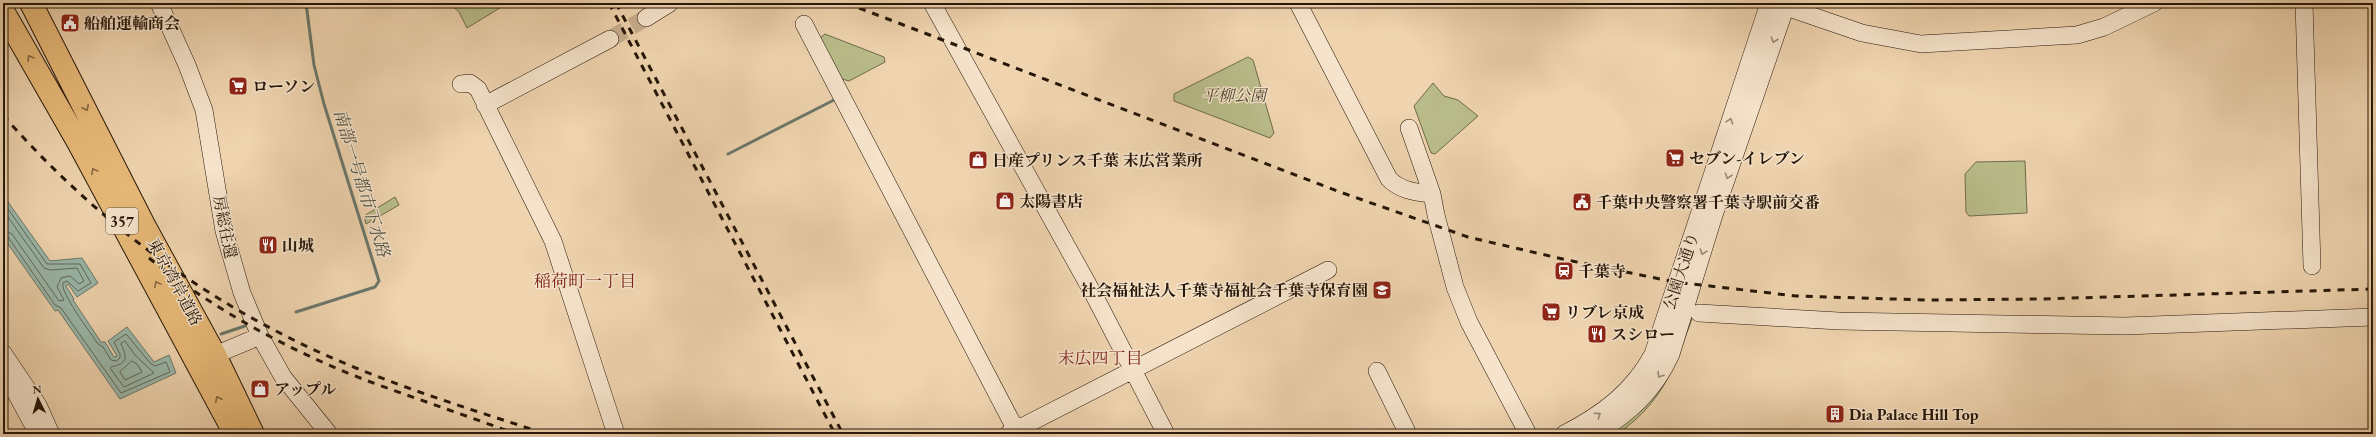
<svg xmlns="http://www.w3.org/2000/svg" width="2376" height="437" viewBox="0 0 2376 437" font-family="'EB Garamond','Noto Serif JP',serif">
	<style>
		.green { fill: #b9bd8b; stroke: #6f6a4a }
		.water { fill: #9ab8ab; stroke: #6b776a }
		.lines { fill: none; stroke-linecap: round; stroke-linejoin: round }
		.shore { stroke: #60675a; stroke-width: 1 }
		.stream { stroke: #6b776a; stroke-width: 3 }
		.secondary-tunnel { stroke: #c7ae8e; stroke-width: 17; stroke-dasharray: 17 8; stroke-linecap: butt }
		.secondary-casing { stroke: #251608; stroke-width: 18 }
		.highway-casing { stroke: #251608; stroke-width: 24 }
		.secondary { stroke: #f5e3cb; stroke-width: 17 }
		.highway { stroke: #e8ba78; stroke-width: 22 }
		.rail { stroke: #251608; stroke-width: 3; stroke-dasharray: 7 7; stroke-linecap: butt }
		.oneway { stroke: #978773 }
		.oneway2 { stroke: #866840 }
		.labels { text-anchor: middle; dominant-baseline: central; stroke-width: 3; stroke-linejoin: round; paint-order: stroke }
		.shield { fill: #f5e3cb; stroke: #635442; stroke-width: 1 }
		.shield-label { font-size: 15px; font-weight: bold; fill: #251608 }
		.poi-label { font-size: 16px; font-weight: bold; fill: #251608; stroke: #f5e3cb; text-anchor: start }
		.park-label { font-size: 16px; font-style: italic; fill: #51482f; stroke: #f5e3cb }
		.street-label { font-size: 16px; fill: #251608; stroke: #f5e3cb }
		.water-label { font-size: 17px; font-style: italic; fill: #4e4f41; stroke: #f5e3cb }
		.neighbourhood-label { font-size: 17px; fill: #7a1f14; stroke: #f5e3cb }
	</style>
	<rect width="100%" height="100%" fill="#efd4af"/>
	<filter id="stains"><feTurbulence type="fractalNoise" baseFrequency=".005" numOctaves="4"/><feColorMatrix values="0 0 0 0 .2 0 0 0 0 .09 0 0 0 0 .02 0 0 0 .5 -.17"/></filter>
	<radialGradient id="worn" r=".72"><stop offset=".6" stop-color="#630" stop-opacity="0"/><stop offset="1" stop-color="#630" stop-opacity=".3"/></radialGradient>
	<path class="green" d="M 449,3 L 508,3 L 467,28 L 459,12 Z
		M 825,34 L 884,57 L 885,62 L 849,81 L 842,79 L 820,38 Z
		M 1248,57 L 1253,60 L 1274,133 L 1270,138 L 1174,101 L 1174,94 Z
		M 1433,83 L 1444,96 L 1458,100 L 1478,116 L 1435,154 L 1431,153 L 1414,106 Z
		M 2025,161 L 2027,213 L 1969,216 L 1966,212 L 1965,174 L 1976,162 Z
		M 395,197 L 399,205 L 366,224 L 364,216 Z
		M 1694,305 C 1694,315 1690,325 1686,335 C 1675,368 1661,397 1634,421 C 1626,427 1621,434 1611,434 Z"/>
	<path class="water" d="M 3,195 L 50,261 L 82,258 L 98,283 L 77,297 L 68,284 L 66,286 L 74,299 L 73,300 L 101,342 L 105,342 L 114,357 L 117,356 L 108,341 L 127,327 L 154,362 L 169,355 L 176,373 L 120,399 L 58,310 L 55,311 L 3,237 Z"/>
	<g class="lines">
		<path class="shore" d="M 3,202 L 47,264 L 80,264 L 91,283 L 78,291 L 67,281 L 63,283 C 60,293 91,333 98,344 L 103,347 L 111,360 L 116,361 L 120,358 L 120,354 L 114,342 L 126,334 L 151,364 L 155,366 L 166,362 L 170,372 L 121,393 L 61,308 L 55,305 L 8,237 L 3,235
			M 3,210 L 44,268 L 50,270 L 77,268 L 84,281 L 79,284 L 70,276 L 61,278 L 57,287 L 64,300 L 59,301 L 12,234 L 3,230
			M 125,341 L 135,355 L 154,373 L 124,387 L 110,368 C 113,365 114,367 118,365 C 130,361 124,351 121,344 Z
			M 132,361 L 137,364 L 142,372 L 125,380 L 120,372 Z"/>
		<path class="stream" d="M 728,154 L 836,99
			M 296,312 L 375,287 L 379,281 L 324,104 L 314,65 L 306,3
			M 221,334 L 245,326"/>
		<path class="secondary-tunnel" d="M 610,39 L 646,18"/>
		<defs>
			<path id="secondary" d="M 159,3 L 187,65 L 204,110 L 224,231 L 242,293 L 260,336 L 283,377 L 329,434
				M 932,3 L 1095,297 L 1166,434
				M 1298,3 L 1389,179 C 1401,191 1416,192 1432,194
				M 2304,3 L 2312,266
				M 1786,7 L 1862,33 L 1921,44 L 2077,35 L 2104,27 L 2154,3
				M 646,18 L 670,3
				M 804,24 L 1018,434
				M 461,84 L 470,83 L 478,89 L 553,241 L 616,434
				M 485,105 L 610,39
				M 1409,128 L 1432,194 L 1436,215 L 1455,287 L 1469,322 L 1528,434
				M 1699,313 L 1839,321 L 2125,326 L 2373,317
				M 3,353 L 38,405 L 51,434
				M 215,355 L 260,336
				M 1377,371 L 1408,434
				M 3,374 L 12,386 L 38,434
				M 1008,434 L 1328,270
				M 1564,434 C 1601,415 1633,392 1653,354 L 1769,3
				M 1595,434 C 1629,414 1655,390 1671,354 L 1714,215 L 1787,3"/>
			<path id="highway" d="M 31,3 L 144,225 L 215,355 L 253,434
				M 3,11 L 78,142 L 235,434"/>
		</defs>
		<use href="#secondary" class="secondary-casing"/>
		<use href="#highway" class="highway-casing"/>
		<use href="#secondary" class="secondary"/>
		<use href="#highway" class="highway"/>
		<path class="rail" d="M 609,3 L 835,434
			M 616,3 L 843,434
			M 846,3 L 1340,192 L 1468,237 L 1567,260 L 1675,282 L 1796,296 L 1926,300 L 2041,299 L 2373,289
			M 3,115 C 80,203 172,277 276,331 C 361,376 455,404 546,434
			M 149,258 C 214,310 297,355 376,384 C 423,401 470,417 516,434"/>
	</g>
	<defs><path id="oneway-chevron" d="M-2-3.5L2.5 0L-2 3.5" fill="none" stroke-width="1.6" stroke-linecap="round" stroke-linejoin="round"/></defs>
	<g class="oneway">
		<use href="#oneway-chevron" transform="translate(1774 40) rotate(109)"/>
		<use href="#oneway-chevron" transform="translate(1730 121) rotate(-72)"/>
		<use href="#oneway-chevron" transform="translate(1728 176) rotate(109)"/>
		<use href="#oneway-chevron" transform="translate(1703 252) rotate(108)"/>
		<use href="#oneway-chevron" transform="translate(1660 375) rotate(122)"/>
		<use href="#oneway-chevron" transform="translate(1598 415) rotate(-34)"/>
	</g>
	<g class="oneway2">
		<use href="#oneway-chevron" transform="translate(30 58) rotate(-120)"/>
		<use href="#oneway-chevron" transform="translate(86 108) rotate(63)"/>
		<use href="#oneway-chevron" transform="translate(94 171) rotate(-118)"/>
		<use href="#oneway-chevron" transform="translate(157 284) rotate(-118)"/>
		<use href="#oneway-chevron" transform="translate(218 399) rotate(-117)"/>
	</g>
	<defs>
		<symbol id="civic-square" viewBox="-11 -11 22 22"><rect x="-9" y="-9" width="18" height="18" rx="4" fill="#8f2418" stroke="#f5e3cb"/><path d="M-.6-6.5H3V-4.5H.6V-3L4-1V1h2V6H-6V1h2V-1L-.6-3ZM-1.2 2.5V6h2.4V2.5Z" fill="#fff"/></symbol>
		<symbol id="supermarket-square" viewBox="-11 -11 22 22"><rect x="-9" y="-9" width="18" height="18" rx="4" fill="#8f2418" stroke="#f5e3cb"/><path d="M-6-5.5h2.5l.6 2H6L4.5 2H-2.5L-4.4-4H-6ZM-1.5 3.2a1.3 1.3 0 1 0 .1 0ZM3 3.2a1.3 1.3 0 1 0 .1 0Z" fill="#fff"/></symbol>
		<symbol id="shop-square" viewBox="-11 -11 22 22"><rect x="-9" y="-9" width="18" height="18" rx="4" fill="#8f2418" stroke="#f5e3cb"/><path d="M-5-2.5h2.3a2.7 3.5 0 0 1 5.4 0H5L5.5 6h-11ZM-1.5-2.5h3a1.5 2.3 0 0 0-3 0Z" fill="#fff"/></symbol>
		<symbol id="restaurant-square" viewBox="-11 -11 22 22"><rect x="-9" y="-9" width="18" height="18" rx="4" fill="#8f2418" stroke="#f5e3cb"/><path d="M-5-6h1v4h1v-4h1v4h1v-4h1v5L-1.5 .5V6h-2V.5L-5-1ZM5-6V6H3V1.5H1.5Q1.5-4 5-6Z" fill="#fff"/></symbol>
		<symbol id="station-square" viewBox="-11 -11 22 22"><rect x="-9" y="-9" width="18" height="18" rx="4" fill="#8f2418" stroke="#f5e3cb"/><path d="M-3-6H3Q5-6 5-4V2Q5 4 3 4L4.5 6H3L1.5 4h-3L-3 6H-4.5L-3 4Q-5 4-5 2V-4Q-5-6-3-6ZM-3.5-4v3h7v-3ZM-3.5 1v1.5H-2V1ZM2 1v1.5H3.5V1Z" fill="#fff"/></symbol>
		<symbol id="school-square" viewBox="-11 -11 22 22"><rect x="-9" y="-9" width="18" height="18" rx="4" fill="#8f2418" stroke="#f5e3cb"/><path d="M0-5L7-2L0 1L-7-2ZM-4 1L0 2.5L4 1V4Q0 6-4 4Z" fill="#fff"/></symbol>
		<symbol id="building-square" viewBox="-11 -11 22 22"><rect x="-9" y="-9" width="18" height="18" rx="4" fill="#8f2418" stroke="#f5e3cb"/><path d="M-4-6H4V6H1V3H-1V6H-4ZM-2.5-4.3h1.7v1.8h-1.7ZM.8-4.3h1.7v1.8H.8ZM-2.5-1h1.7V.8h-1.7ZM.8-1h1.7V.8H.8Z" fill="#fff"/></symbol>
	</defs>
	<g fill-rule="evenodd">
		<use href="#civic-square" x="59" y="12" width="22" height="22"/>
		<use href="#supermarket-square" x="227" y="75" width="22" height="22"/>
		<use href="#supermarket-square" x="1664" y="147" width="22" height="22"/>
		<use href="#shop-square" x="967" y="149" width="22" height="22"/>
		<use href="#shop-square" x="994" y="190" width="22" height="22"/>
		<use href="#civic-square" x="1571" y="191" width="22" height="22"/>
		<use href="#restaurant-square" x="257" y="234" width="22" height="22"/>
		<use href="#station-square" x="1553" y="260" width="22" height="22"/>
		<use href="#school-square" x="1371" y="279" width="22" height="22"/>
		<use href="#supermarket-square" x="1540" y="301" width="22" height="22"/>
		<use href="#restaurant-square" x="1586" y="323" width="22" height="22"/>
		<use href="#shop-square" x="249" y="378" width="22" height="22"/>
		<use href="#building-square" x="1824" y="403" width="22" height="22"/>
	</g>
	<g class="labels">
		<rect class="shield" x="106" y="208" width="32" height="26" rx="3"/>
		<g class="shield-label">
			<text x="122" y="221">357</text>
		</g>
		<g class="poi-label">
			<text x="84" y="23">船舶運輸商会</text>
			<text x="252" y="86">ローソン</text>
			<text x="1689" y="158">セブン-イレブン</text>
			<text x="992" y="160">日産プリンス千葉 末広営業所</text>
			<text x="1019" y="201">太陽書店</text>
			<text x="1596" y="202">千葉中央警察署千葉寺駅前交番</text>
			<text x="282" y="245">山城</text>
			<text x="1578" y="271">千葉寺</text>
			<text x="1368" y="290" text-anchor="end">社会福祉法人千葉寺福祉会千葉寺保育園</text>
			<text x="1565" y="312">リブレ京成</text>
			<text x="1611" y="334">スシロー</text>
			<text x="274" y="389">アップル</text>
			<text x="1849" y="414">Dia Palace Hill Top</text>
		</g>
		<g class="park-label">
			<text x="1234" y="95">平柳公園</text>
		</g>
		<g class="street-label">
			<text transform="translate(225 227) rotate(79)">房総往還</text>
			<text transform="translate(1681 271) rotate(-72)">公園大通り</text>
			<text transform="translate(175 282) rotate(62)">東京湾岸道路</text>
		</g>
		<g class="water-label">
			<text transform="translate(362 183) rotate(73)">南部一号都市下水路</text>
		</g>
		<g class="neighbourhood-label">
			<text x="585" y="281">稲荷町一丁目</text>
			<text x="1100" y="358">末広四丁目</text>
		</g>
	</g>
	<rect width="2376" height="437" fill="none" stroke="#efd4af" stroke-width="16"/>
	<rect x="4" y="4" width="2368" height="429" fill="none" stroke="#251608" stroke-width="2"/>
	<rect x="8" y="8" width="2360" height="421" fill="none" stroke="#251608"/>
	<g transform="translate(38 399) rotate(355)" stroke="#f5e3cb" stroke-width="3" paint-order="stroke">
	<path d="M0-3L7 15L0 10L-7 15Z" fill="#251608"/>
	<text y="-6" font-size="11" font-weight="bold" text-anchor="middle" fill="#251608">N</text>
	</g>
	<rect width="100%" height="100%" filter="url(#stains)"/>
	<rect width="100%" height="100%" fill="url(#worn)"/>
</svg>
